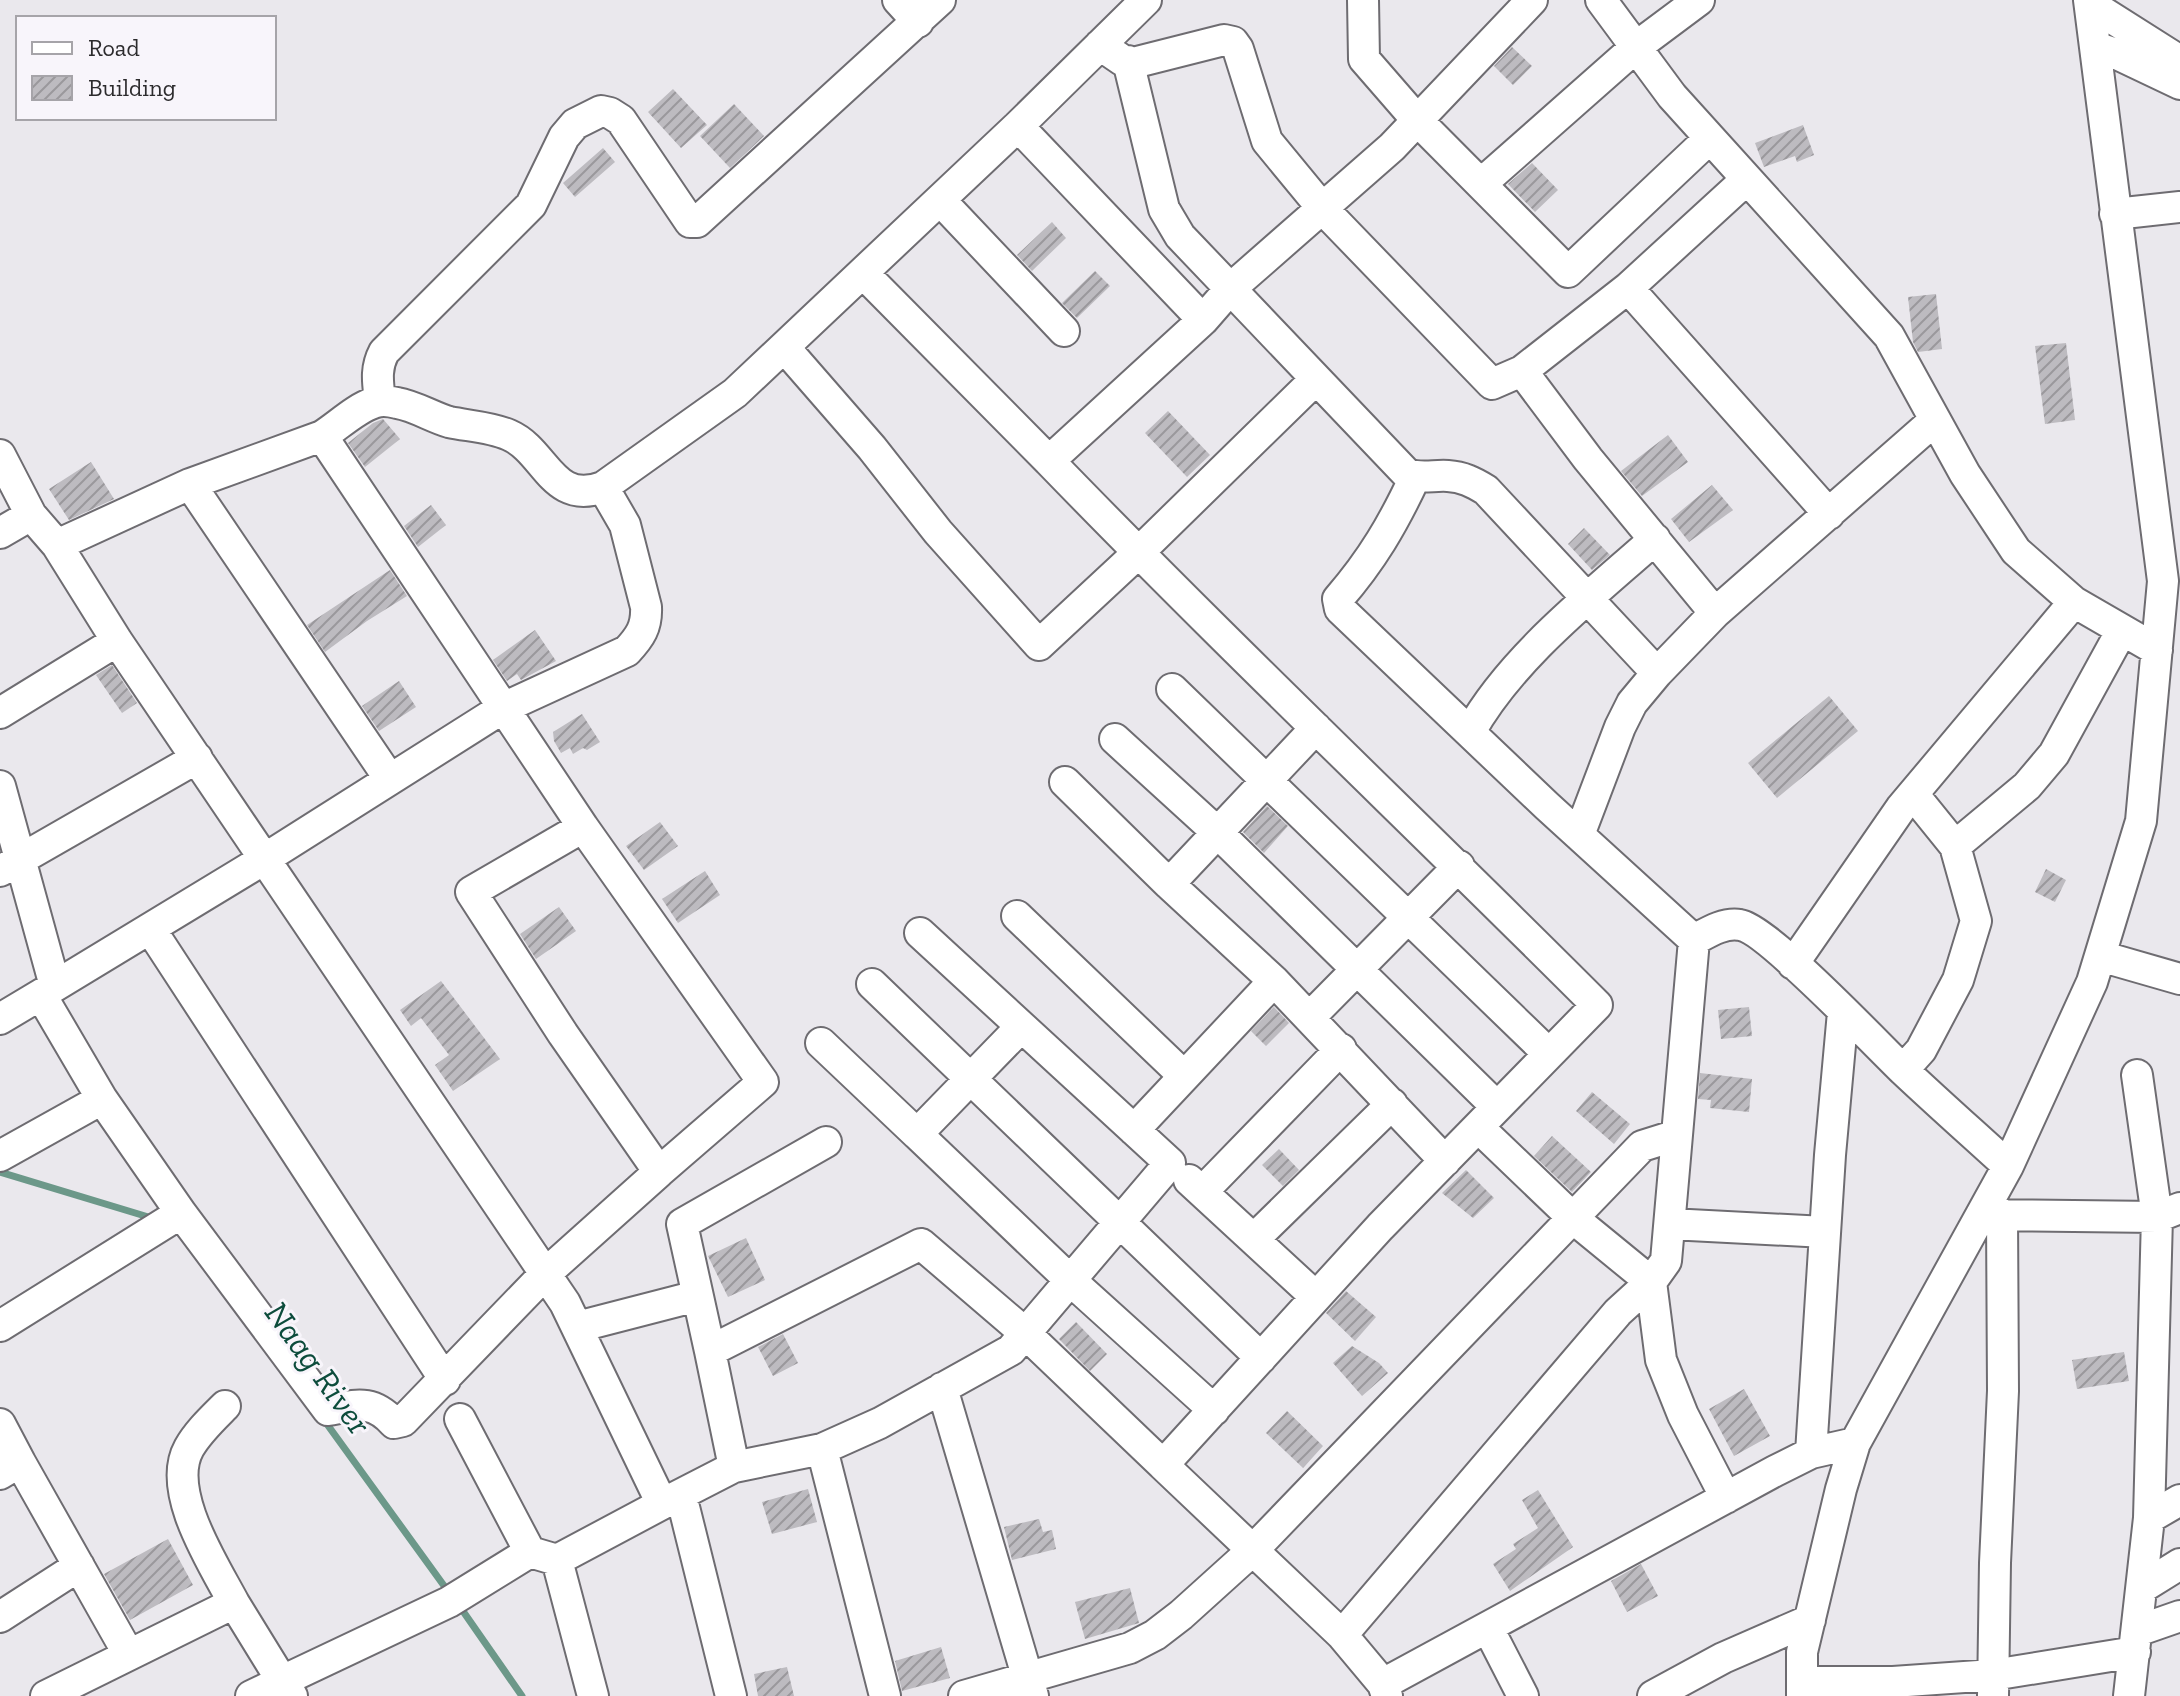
<svg xmlns="http://www.w3.org/2000/svg" width="2180" height="1696" viewBox="0 0 2180 1696" font-family="'Zilla Slab',serif">
	<style>
		.lines { fill: none; stroke-linecap: round; stroke-linejoin: round }
		.stream { stroke: #6c9889; stroke-width: 7 }
		.building { fill: url(#building-hatch) }
		.minor-casing { stroke: #6e6c71; stroke-width: 34 }
		.minor { stroke: #fff; stroke-width: 30 }
		.labels { text-anchor: middle; dominant-baseline: central; stroke-width: 6; stroke-linejoin: round; paint-order: stroke }
		.water-label { font-size: 34px; font-style: italic; fill: #0d4c3c; stroke: #f8f5fb }
	</style>
	<defs>
		<pattern id="building-hatch" width="6" height="6" patternUnits="userSpaceOnUse" patternTransform="scale(2)"><rect width="6" height="6" fill="#bdbbc0"/><path d="M-1 1l2-2M0 6l6-6M5 7l2-2" fill="none" stroke="#9a989c"/></pattern>
	</defs>
	<rect width="100%" height="100%" fill="#eae8ed"/>
	<g class="lines">
		<path class="stream" d="M 0,1172 L 155,1219
			M 324,1420 L 450,1594
			M 458,1604 L 522,1696"/>
	</g>
	<path class="building" d="M 1512,47 L 1532,66 L 1513,85 L 1494,66 Z
		M 673,89 L 707,125 L 681,148 L 648,112 Z
		M 734,104 L 764,136 L 730,168 L 700,136 Z
		M 1803,125 L 1814,155 L 1797,162 L 1795,156 L 1764,167 L 1755,143 Z
		M 603,148 L 615,162 L 575,197 L 563,183 Z
		M 1532,163 L 1558,190 L 1535,212 L 1508,184 Z
		M 1052,222 L 1066,238 L 1032,271 L 1017,255 Z
		M 1095,271 L 1110,286 L 1077,318 L 1062,303 Z
		M 1936,294 L 1942,349 L 1918,352 L 1913,342 L 1908,297 Z
		M 2066,343 L 2075,420 L 2045,424 L 2035,346 Z
		M 1168,411 L 1210,455 L 1187,477 L 1145,433 Z
		M 383,419 L 400,439 L 365,467 L 348,443 L 373,423 Z
		M 1668,435 L 1688,462 L 1642,496 L 1621,471 Z
		M 91,462 L 114,499 L 69,520 L 49,489 Z
		M 1712,485 L 1733,510 L 1689,542 L 1671,519 Z
		M 431,505 L 446,525 L 418,547 L 404,526 Z
		M 1584,528 L 1610,555 L 1592,570 L 1568,544 Z
		M 390,570 L 407,596 L 367,621 L 325,652 L 307,625 Z
		M 535,630 L 556,661 L 521,680 L 517,674 L 507,681 L 493,660 Z
		M 112,665 L 137,703 L 122,713 L 96,675 Z
		M 399,681 L 416,707 L 379,731 L 362,706 Z
		M 1829,696 L 1858,731 L 1777,798 L 1748,763 Z
		M 582,714 L 600,742 L 587,750 L 583,748 L 573,754 L 570,748 L 561,753 L 554,741 L 553,732 Z
		M 1267,806 L 1288,826 L 1264,853 L 1243,832 Z
		M 660,822 L 678,846 L 644,870 L 626,846 Z
		M 2046,869 L 2066,880 L 2055,902 L 2035,892 Z
		M 705,871 L 720,895 L 678,923 L 662,899 Z
		M 559,907 L 576,931 L 536,959 L 520,934 Z
		M 441,981 L 500,1059 L 453,1091 L 435,1065 L 449,1055 L 421,1018 L 411,1026 L 400,1010 Z
		M 1274,1007 L 1289,1023 L 1266,1046 L 1251,1031 Z
		M 1749,1007 L 1752,1036 L 1721,1039 L 1718,1010 Z
		M 1700,1073 L 1752,1079 L 1749,1112 L 1710,1108 L 1711,1100 L 1698,1099 Z
		M 1592,1092 L 1630,1124 L 1614,1144 L 1576,1111 Z
		M 1552,1136 L 1591,1172 L 1572,1192 L 1534,1156 Z
		M 1279,1149 L 1299,1170 L 1283,1186 L 1262,1165 Z
		M 1466,1170 L 1494,1198 L 1473,1218 L 1442,1193 Z
		M 746,1238 L 765,1280 L 728,1297 L 708,1256 Z
		M 1346,1291 L 1376,1317 L 1355,1341 L 1326,1313 Z
		M 1076,1322 L 1107,1354 L 1090,1371 L 1059,1339 Z
		M 783,1334 L 798,1363 L 773,1376 L 758,1347 Z
		M 1352,1346 L 1379,1363 L 1388,1373 L 1362,1396 L 1333,1363 Z
		M 2124,1352 L 2129,1381 L 2077,1389 L 2072,1360 Z
		M 1744,1389 L 1770,1436 L 1734,1456 L 1709,1409 Z
		M 1287,1411 L 1323,1446 L 1303,1468 L 1266,1433 Z
		M 808,1489 L 817,1522 L 772,1534 L 762,1502 Z
		M 1538,1490 L 1573,1547 L 1510,1591 L 1493,1564 L 1516,1549 L 1513,1544 L 1538,1528 L 1522,1500 Z
		M 1039,1519 L 1043,1532 L 1052,1530 L 1056,1549 L 1012,1560 L 1004,1527 Z
		M 168,1539 L 193,1585 L 130,1620 L 104,1574 Z
		M 1641,1564 L 1658,1596 L 1627,1612 L 1611,1581 Z
		M 1130,1588 L 1139,1623 L 1085,1639 L 1075,1602 Z
		M 941,1647 L 950,1678 L 902,1691 L 895,1661 Z
		M 787,1667 L 794,1696 L 758,1696 L 754,1674 Z"/>
	<g class="lines">
		<defs>
			<path id="minor" d="M 898,0 L 918,22
				M 1363,0 L 1364,59 L 1417,120 L 1568,272 L 1710,138
				M 1601,0 L 1672,96 L 1889,336 L 1965,474 L 2016,551 L 2074,602 L 2157,650
				M 2090,4 L 2180,61
				M 1100,45 L 1122,60 L 1133,63 L 1224,40 L 1233,42 L 1238,49 L 1267,141 L 1323,209 L 1492,384 L 1522,371 L 1588,459 L 1715,613
				M 2095,47 L 2119,55 L 2180,84
				M 1128,61 L 1164,209 L 1180,236 L 1407,474 C 1420,479 1434,475 1448,476 C 1463,477 1473,482 1486,490 L 1657,673
				M 1018,126 L 1203,320
				M 1482,183 L 1636,47 L 1699,0
				M 940,200 L 1064,331
				M 2115,214 L 2180,207
				M 863,273 L 1049,461
				M 1628,288 L 1829,514
				M 784,347 L 872,448 L 938,532 L 1039,645 L 1138,553 L 1316,379
				M 1522,371 L 1628,288 L 1747,179
				M 380,401 C 378,383 375,369 384,352 L 531,205 L 564,137 L 575,124 L 601,111 L 610,113 L 621,120 L 690,222 L 697,222 L 940,0
				M 322,436 C 338,426 355,409 373,403 C 380,400 390,401 397,403 C 415,406 432,417 449,422 C 468,426 491,427 509,435 C 546,451 552,506 603,487 L 735,393 L 1018,126 L 1146,0
				M 0,455 L 31,515
				M 0,533 L 31,515 L 57,545 L 117,641 L 565,1303 L 662,1504 L 734,1467 L 822,1449 L 885,1696
				M 57,545 L 190,484
				M 1172,689 L 1549,1054
				M 0,713 L 117,641
				M 1470,732 C 1511,658 1591,596 1655,539
				M 1115,739 L 1218,833 L 1497,1107
				M 389,778 L 190,484 L 322,436 L 583,827
				M 1065,782 L 1169,884 L 1274,981 L 1445,1161
				M 0,786 L 55,986 L 266,858 L 503,708 L 627,651 C 640,637 647,627 646,607 L 625,525 L 603,487
				M 1579,835 L 1620,727 L 1632,703 L 1657,673 L 1715,613 L 1935,420
				M 1955,846 L 2027,786 L 2054,754 L 2122,630
				M 0,871 L 197,758
				M 1169,884 L 1316,728
				M 1017,916 L 1184,1076
				M 151,930 L 445,1380
				M 1694,940 C 1707,933 1724,922 1740,925 C 1767,929 1877,1045 1904,1071 C 1938,1103 1973,1134 2008,1166
				M 2100,956 L 2180,979
				M 1793,964 L 1901,808 L 2074,602
				M 872,984 L 1261,1358
				M 1310,1017 L 1459,866
				M 0,1019 L 55,986
				M 1021,1027 L 917,1134 L 1070,1280 L 1214,1410
				M 821,1043 L 917,1134
				M 1903,1070 L 1921,1050 L 1958,980 L 1976,921 L 1955,846 L 1913,794
				M 2137,1075 L 2157,1217 L 2180,1208
				M 102,1099 L 181,1213 L 328,1410 C 357,1405 372,1399 394,1423 L 403,1421 L 544,1275 L 659,1172 L 563,1034 L 471,892 L 583,827 L 763,1082 L 659,1172
				M 1478,1127 L 1574,1219 L 1651,1282 L 1661,1360 L 1683,1415 L 1726,1498
				M 1134,1130 L 1274,981
				M 826,1142 L 682,1224 L 710,1351 L 921,1244 L 1025,1333 L 1163,1465
				M 0,1156 L 102,1099 L 41,995
				M 1189,1180 L 1316,1297
				M 1202,1192 L 1341,1049
				M 1981,1215 L 2157,1217 L 2149,1518 L 2129,1696
				M 1670,1224 L 1825,1232
				M 1254,1239 L 1392,1104
				M 0,1326 L 181,1213
				M 577,1327 L 697,1296
				M 710,1351 L 734,1467
				M 942,1388 L 1033,1696
				M 225,1406 C 212,1419 198,1432 189,1448 C 165,1491 214,1565 234,1603
				M 460,1419 L 530,1552
				M 0,1424 L 20,1462
				M 822,1449 L 880,1423 L 1011,1350 L 1170,1163 L 920,933
				M 1811,1453 L 1830,1155 L 1843,1012
				M 0,1474 L 20,1462 L 129,1655
				M 681,1495 L 731,1696
				M 2149,1518 L 2180,1500
				M 557,1560 L 593,1696
				M 2143,1587 L 2180,1564
				M 0,1617 L 79,1566
				M 1488,1628 L 1523,1696
				M 2137,1631 L 2180,1616
				M 1342,1635 L 1618,1312 L 1651,1282 L 1666,1261 L 1694,940 L 1547,806 L 1340,609 L 1338,599 C 1372,560 1393,524 1415,477
				M 1802,1682 L 1893,1682 L 1993,1675 L 2135,1652
				M 1383,1684 L 1775,1471 L 1811,1453 L 1855,1443
				M 46,1696 L 234,1603 L 282,1681 L 449,1602 L 530,1552 L 557,1560 L 662,1504
				M 251,1696 L 282,1681 L 292,1696
				M 964,1696 L 1130,1648 L 1155,1635 L 1181,1615 L 1253,1550 L 1642,1146 L 1677,1135
				M 1387,1696 L 1383,1684 L 1342,1635 L 1163,1465 L 1380,1227 L 1597,1005 C 1415,823 1228,646 1049,461 L 1203,320 L 1230,289 L 1392,147 L 1532,0
				M 1653,1696 L 1723,1658 L 1810,1620
				M 1802,1696 L 1802,1652 L 1841,1489 L 1855,1443 L 2008,1166 L 2092,982 L 2141,821 L 2163,581 L 2089,0
				M 1993,1696 L 1995,1563 L 2003,1391 L 2002,1214"/>
		</defs>
		<use href="#minor" class="minor-casing"/>
		<use href="#minor" class="minor"/>
	</g>
	<g class="labels">
		<g class="water-label">
			<text transform="translate(318 1368) rotate(54)">Naag River</text>
		</g>
	</g>
	<rect x="16" y="16" width="260" height="104" fill="#f8f5fb" stroke="#a6a4a9" stroke-width="2"/>
	<rect x="32" y="42" width="40" height="12" fill="#ffffff" stroke="#a6a4a9" stroke-width="2"/>
	<text x="88" y="56" font-size="24" fill="#2c2b2d">Road</text>
	<rect x="32" y="76" width="40" height="24" fill="url(#building-hatch)" stroke="#a6a4a9" stroke-width="2"/>
	<text x="88" y="96" font-size="24" fill="#2c2b2d">Building</text>
</svg>
